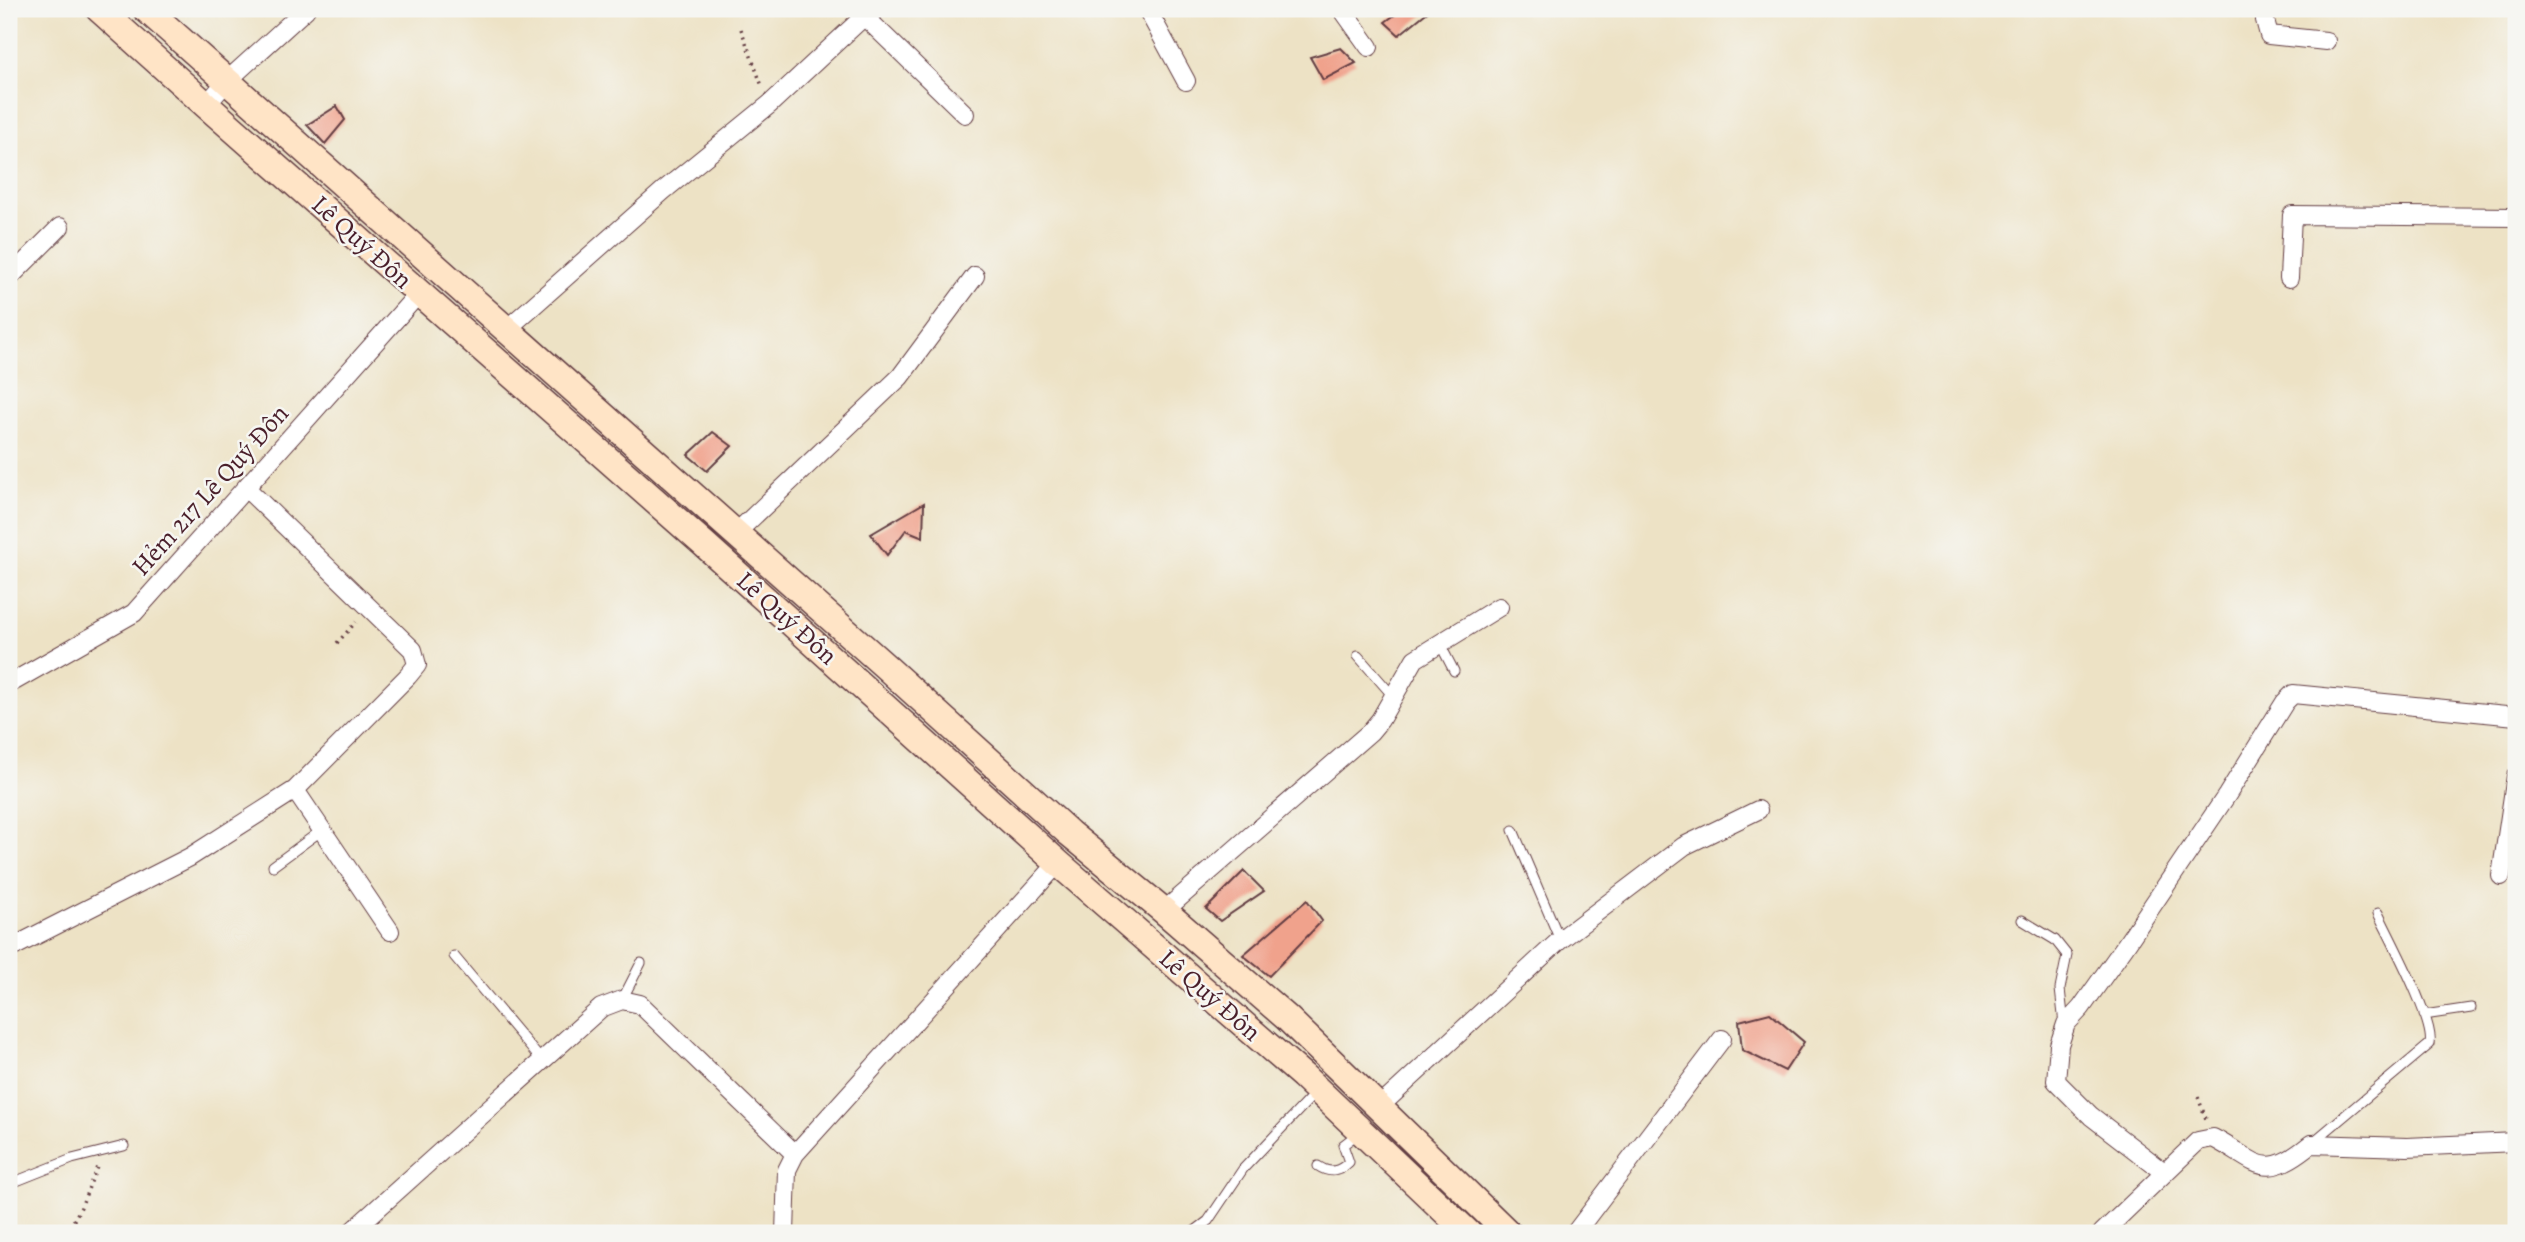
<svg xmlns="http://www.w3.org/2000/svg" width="2525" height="1242" viewBox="0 0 2525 1242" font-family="Alegreya,serif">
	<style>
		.building { fill: #f0a28c }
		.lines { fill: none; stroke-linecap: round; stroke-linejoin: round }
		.service-casing { stroke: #623c42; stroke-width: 11 }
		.minor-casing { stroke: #623c42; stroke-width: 20 }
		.secondary-casing { stroke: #623c42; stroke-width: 29 }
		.path { stroke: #623c42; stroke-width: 3.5; stroke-dasharray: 2 5; stroke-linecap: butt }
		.service { stroke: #fff; stroke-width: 9 }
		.minor { stroke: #fff; stroke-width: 18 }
		.secondary { stroke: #ffe4c6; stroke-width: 26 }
		.labels { text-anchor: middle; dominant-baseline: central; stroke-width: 5; stroke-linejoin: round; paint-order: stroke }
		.street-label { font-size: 26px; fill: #4a1f2b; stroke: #f6f6f2 }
	</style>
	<rect width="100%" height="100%" fill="#f6f6f2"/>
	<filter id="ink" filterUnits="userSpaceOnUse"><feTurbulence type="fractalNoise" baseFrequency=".0143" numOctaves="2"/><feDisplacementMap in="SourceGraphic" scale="14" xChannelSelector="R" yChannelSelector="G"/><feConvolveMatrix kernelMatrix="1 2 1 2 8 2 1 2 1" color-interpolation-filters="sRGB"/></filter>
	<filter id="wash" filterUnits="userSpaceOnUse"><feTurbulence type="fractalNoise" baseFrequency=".00686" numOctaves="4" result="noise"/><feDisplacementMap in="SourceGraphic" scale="28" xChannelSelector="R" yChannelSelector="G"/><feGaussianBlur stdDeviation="1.57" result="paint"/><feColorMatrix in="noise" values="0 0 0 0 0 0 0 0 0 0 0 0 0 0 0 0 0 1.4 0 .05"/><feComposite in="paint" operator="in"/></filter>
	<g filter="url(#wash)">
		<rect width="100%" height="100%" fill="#ede2c5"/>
		<g id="blocks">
			<path class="building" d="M 1403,9 L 1431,9 L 1399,35 L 1385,22 Z
				M 1341,48 L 1356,63 L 1323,80 L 1310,57 Z
				M 337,106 L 345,120 L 325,144 L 307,125 Z
				M 713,432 L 732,446 L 707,471 L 688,455 Z
				M 924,503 L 923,537 L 906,530 L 887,555 L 871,534 Z
				M 1244,871 L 1264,891 L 1220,921 L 1206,909 Z
				M 1307,900 L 1322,921 L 1269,976 L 1243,955 Z
				M 1770,1013 L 1804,1042 L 1785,1071 L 1742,1050 L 1739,1021 Z"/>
		</g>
	</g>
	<g filter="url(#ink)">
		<use href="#blocks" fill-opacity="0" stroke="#623c42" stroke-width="2"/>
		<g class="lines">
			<defs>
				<path id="service" d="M 1440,644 L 1454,671
					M 1358,656 L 1393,696
					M 1513,830 L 1560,940
					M 273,866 L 322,830
					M 2022,920 L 2055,940 L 2067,955 L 2060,989 L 2064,1024
					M 454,956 L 542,1061
					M 622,1000 L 641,963
					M 2424,1015 L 2471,1008
					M 2312,1143 L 2430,1044 C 2435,1022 2390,938 2378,913
					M 1318,1166 C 1330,1174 1339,1172 1349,1162 L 1343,1145 L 1360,1132
					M 9,1184 L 72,1159 L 124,1146
					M 1192,1233 L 1208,1221 L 1243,1169 L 1317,1091"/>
				<path id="minor" d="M 1147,9 L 1186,81
					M 1342,9 L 1369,47
					M 2266,9 L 2265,20 L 2269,35 L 2326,41
					M 864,16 L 965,114
					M 206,105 L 227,81 L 306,9
					M 9,278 L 60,227
					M 2289,278 L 2292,215 L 2516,217
					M 507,329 L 663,191 L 770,104 L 872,9
					M 736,533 L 900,377 L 975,276
					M 9,684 L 134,613 L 419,293
					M 295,790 L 390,931
					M 2501,876 L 2516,776
					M 1164,911 L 1370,732 L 1380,720 L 1415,659 L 1499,607
					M 9,949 L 190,857 L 295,790 L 408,676 L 417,665 L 413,650 L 247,489
					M 1378,1108 L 1560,940 L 1684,846 L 1758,810
					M 2165,1173 L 2091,1116 L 2056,1081 L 2059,1045 L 2066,1024 L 2081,1008 L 2125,946 L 2227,795 L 2285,702 L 2293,694 L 2516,716
					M 350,1233 L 601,1008 L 622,1000 L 640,1004 L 795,1154
					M 785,1233 L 787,1170 L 795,1154 L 1058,863
					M 1575,1233 L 1722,1039
					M 2102,1233 L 2198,1141 L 2213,1138 C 2258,1161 2262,1184 2311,1144 L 2407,1147 L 2516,1142"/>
				<path id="secondary" d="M 99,9 L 206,105 L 705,545 L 1058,863 L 1303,1076 L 1468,1233
					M 146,9 L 886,667 L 1069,833 L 1164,911 L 1287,1018 L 1508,1233"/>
			</defs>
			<use href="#service" class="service-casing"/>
			<use href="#minor" class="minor-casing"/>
			<use href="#secondary" class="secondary-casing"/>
			<path class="path" d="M 741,29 L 762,86
				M 337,643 L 356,622
				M 2198,1097 L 2206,1119
				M 67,1233 L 81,1207 L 97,1167"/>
			<use href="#service" class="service"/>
			<use href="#minor" class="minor"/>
			<use href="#secondary" class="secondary"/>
		</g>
	</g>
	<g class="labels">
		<g class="street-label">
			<text transform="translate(362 242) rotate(42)">Lê Quý Đôn</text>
			<text transform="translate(210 490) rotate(-48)">Hẻm 217 Lê Quý Đôn</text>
			<text transform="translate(787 618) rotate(42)">Lê Quý Đôn</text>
			<text transform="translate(1210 995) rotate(41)">Lê Quý Đôn</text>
		</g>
	</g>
	<rect width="2525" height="1242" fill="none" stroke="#f6f6f2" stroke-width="35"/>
</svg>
